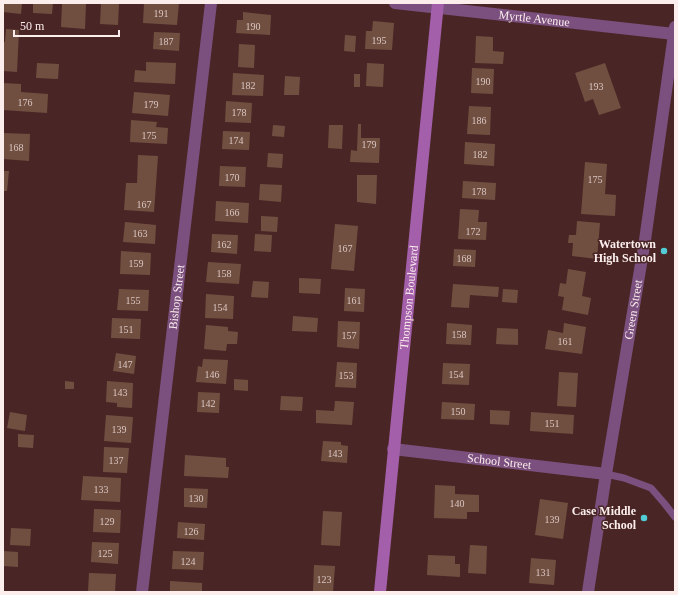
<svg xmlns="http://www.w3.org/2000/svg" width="678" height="595" viewBox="0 0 678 595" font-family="'Times New Roman',serif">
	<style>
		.building { fill: #714f40 }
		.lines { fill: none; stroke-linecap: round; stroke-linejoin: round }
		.lane { stroke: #7b507f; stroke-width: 7 }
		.street { stroke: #7b507f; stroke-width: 12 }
		.secondary { stroke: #a35faa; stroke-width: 12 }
		.poi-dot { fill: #52ccd6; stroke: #492625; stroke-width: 1.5 }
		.labels { text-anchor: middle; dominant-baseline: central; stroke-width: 3; stroke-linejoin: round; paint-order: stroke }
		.number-label { font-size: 10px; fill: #d9c6c2 }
		.street-label { font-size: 12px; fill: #fceeed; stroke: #492625 }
		.poi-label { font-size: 12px; font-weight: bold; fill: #fceeed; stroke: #492625; text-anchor: end }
	</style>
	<rect width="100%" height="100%" fill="#492625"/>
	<path class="building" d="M 3,3 L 22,3 L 21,14 L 3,12 Z
		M 33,3 L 53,3 L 52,14 L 33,13 Z
		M 62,3 L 86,3 L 85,29 L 61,27 Z
		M 101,3 L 119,3 L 118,25 L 100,24 Z
		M 144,3 L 179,3 L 177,25 L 143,23 Z
		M 243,12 L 271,15 L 270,35 L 236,33 L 237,20 L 243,20 Z
		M 373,21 L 394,23 L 392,50 L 365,49 L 366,31 L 372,31 Z
		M 6,29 L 19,30 L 17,72 L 3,71 L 3,42 L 5,42 Z
		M 154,32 L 180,33 L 179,51 L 153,49 Z
		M 345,35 L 356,36 L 355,52 L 344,51 Z
		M 476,36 L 493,37 L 493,51 L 504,52 L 503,64 L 475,63 Z
		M 239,44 L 255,45 L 254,68 L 238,67 Z
		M 146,62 L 176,63 L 175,84 L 134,82 L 135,70 L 146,71 Z
		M 37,63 L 59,64 L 58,79 L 36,78 Z
		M 367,63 L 384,64 L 383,87 L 366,86 Z
		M 605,63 L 621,108 L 599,115 L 593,99 L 585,102 L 575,73 Z
		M 472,68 L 494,69 L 493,94 L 471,93 Z
		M 233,73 L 264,75 L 263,96 L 232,95 Z
		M 354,74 L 360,74 L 360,87 L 354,87 Z
		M 285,76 L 300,77 L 299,95 L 284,95 Z
		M 3,83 L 21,84 L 21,92 L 48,94 L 47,113 L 3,110 Z
		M 134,92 L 170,95 L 168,116 L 132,113 Z
		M 226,101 L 252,103 L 251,123 L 225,122 Z
		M 469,106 L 491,107 L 490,135 L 467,134 Z
		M 131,120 L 157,122 L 156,127 L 168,128 L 167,144 L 130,142 Z
		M 358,124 L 361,124 L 361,138 L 380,138 L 379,163 L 350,162 L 351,150 L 357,151 Z
		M 273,125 L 285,126 L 284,137 L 272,136 Z
		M 329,125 L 343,125 L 342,149 L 328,148 Z
		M 223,131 L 250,132 L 249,150 L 222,149 Z
		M 3,133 L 30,134 L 29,161 L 3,159 Z
		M 465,142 L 495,144 L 494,166 L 464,164 Z
		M 268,153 L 283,154 L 282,168 L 267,167 Z
		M 138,155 L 158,156 L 154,212 L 124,210 L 126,183 L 137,183 Z
		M 585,162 L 607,164 L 605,194 L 616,195 L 615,216 L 581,214 Z
		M 220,166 L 246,167 L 245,187 L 219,186 Z
		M 3,171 L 9,171 L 7,191 L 3,191 Z
		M 357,175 L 377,175 L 376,204 L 357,202 Z
		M 463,181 L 496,183 L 495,200 L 462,198 Z
		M 260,184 L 282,185 L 281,202 L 259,200 Z
		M 216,201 L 249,203 L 248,223 L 215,221 Z
		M 460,209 L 479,210 L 478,222 L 487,222 L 486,240 L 458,239 Z
		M 261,216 L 278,217 L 277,232 L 261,231 Z
		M 577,221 L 600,223 L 597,259 L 572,256 L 573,243 L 568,243 L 569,235 L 576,235 Z
		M 125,222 L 156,225 L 155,244 L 123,242 Z
		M 335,224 L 358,226 L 354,271 L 331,269 Z
		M 212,234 L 238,235 L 237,254 L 211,252 Z
		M 255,234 L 272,235 L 271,252 L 254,251 Z
		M 454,249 L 476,250 L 475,267 L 453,266 Z
		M 121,251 L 151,253 L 150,275 L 120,274 Z
		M 208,262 L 241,264 L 239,284 L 206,282 Z
		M 568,269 L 586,272 L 582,296 L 591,298 L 588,315 L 562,310 L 564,297 L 558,296 L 560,283 L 566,284 Z
		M 299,278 L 321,279 L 320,294 L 299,293 Z
		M 253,281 L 269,282 L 268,298 L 251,297 Z
		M 453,284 L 499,287 L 498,297 L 470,295 L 469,308 L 451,307 Z
		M 345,288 L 365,289 L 364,312 L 344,311 Z
		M 119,289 L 149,290 L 148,311 L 117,310 Z
		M 503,289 L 518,290 L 517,303 L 502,302 Z
		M 206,294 L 234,296 L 233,319 L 205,318 Z
		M 293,316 L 318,318 L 317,332 L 292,331 Z
		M 112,318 L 141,319 L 140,339 L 111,338 Z
		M 338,321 L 360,322 L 359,349 L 337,347 Z
		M 447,323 L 472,325 L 471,345 L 446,344 Z
		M 564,323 L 586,327 L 582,354 L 545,349 L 548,330 L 563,333 Z
		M 206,325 L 228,327 L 228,331 L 238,332 L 237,344 L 227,344 L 226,351 L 204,349 Z
		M 497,328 L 518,329 L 518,345 L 496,344 Z
		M 116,353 L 136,356 L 134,374 L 113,371 Z
		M 203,359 L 228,360 L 226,384 L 196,382 L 198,366 L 202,367 Z
		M 337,362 L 357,363 L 356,388 L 335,387 Z
		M 443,363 L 470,364 L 469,385 L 442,384 Z
		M 559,372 L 578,373 L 576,407 L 557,406 Z
		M 234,379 L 248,380 L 248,391 L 234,390 Z
		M 65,381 L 74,382 L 74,389 L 65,389 Z
		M 107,381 L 133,383 L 132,408 L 117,407 L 117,403 L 106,402 Z
		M 198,392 L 220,393 L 219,413 L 197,412 Z
		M 281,396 L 303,397 L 302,411 L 280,410 Z
		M 335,401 L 354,402 L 352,425 L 316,423 L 316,410 L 334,411 Z
		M 442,402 L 475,404 L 474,420 L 441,419 Z
		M 490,410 L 510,411 L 509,425 L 490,424 Z
		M 10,412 L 27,415 L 25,431 L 7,428 Z
		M 531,412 L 574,415 L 573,434 L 530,431 Z
		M 106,415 L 133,417 L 131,443 L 104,441 Z
		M 18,434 L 34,435 L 33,448 L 18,447 Z
		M 323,441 L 341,442 L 341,445 L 348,446 L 347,463 L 321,461 Z
		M 104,447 L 129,448 L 127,473 L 103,472 Z
		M 185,455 L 226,458 L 226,467 L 229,467 L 228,478 L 184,476 Z
		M 83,476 L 121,478 L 120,502 L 81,500 Z
		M 435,485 L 455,486 L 455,494 L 479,495 L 479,512 L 467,512 L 467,519 L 434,518 Z
		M 184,488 L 208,489 L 207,508 L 184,507 Z
		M 540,499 L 568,503 L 563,539 L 535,535 Z
		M 94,509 L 121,510 L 120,533 L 93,532 Z
		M 323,511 L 342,512 L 340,546 L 321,545 Z
		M 178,522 L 205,524 L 204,540 L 177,538 Z
		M 11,528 L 31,529 L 30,546 L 10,545 Z
		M 92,542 L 119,543 L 118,564 L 91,562 Z
		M 470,545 L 487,546 L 486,574 L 468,573 Z
		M 3,551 L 18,552 L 18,567 L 3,566 Z
		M 173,551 L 204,552 L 203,570 L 172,569 Z
		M 428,555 L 455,556 L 455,564 L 460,564 L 460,577 L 427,575 Z
		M 531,558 L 556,560 L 554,585 L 529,583 Z
		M 314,565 L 335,566 L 333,592 L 313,592 Z
		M 89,573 L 116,574 L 115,592 L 88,592 Z
		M 170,581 L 202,583 L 202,592 L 170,592 Z"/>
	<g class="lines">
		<path class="lane" d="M 606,474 L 624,478 L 651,488 L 664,503 L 675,517"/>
		<g class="street">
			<path id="s1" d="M 395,3 L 674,34"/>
			<path id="s2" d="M 393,449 L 606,474"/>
			<path id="s3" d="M 142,592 L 211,3"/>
			<path id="s4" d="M 588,592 L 606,474 L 645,240 L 675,27"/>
		</g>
		<path class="secondary" id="s5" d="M 380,592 L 438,3"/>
	</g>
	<g class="poi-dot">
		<circle cx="664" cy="251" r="4"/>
		<circle cx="644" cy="518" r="4"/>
	</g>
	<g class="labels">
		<g class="number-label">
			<text x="161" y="13">191</text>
			<text x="253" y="26">190</text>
			<text x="379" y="40">195</text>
			<text x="166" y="41">187</text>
			<text x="483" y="81">190</text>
			<text x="248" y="85">182</text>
			<text x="596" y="86">193</text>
			<text x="25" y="102">176</text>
			<text x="151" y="104">179</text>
			<text x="239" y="112">178</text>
			<text x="479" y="120">186</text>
			<text x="149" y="135">175</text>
			<text x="236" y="140">174</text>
			<text x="369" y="144">179</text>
			<text x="16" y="147">168</text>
			<text x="480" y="154">182</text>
			<text x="232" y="177">170</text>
			<text x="595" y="179">175</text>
			<text x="479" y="191">178</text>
			<text x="144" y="204">167</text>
			<text x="232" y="212">166</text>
			<text x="473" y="231">172</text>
			<text x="140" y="233">163</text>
			<text x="224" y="244">162</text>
			<text x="345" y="248">167</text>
			<text x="464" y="258">168</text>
			<text x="136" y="263">159</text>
			<text x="224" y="273">158</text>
			<text x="133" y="300">155</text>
			<text x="354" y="300">161</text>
			<text x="220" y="307">154</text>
			<text x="126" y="329">151</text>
			<text x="459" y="334">158</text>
			<text x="349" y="335">157</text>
			<text x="565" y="341">161</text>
			<text x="125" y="364">147</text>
			<text x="212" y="374">146</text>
			<text x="456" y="374">154</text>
			<text x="346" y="375">153</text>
			<text x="120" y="392">143</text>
			<text x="208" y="403">142</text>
			<text x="458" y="411">150</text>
			<text x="552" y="423">151</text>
			<text x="119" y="429">139</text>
			<text x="335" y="453">143</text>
			<text x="116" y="460">137</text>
			<text x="101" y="489">133</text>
			<text x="196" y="498">130</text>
			<text x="457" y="503">140</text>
			<text x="552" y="519">139</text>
			<text x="107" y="521">129</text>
			<text x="191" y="531">126</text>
			<text x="105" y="553">125</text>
			<text x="188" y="561">124</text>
			<text x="543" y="572">131</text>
			<text x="324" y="579">123</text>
		</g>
		<g class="street-label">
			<text stroke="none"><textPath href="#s1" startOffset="140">Myrtle Avenue</textPath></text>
			<text stroke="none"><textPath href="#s5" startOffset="296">Thompson Boulevard</textPath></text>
			<text stroke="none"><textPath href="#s3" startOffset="297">Bishop Street</textPath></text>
			<text stroke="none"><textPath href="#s4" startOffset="286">Green Street</textPath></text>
			<text stroke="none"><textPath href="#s2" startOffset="107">School Street</textPath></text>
		</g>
		<g class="poi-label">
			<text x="656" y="244">Watertown<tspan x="656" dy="14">High School</tspan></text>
			<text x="636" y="511">Case Middle<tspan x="636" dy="14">School</tspan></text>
		</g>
	</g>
	<rect width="678" height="595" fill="none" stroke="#fceeed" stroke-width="8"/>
	<path d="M14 30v6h105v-6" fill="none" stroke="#fceeed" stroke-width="2"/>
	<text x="20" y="30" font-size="12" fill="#fceeed" stroke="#492625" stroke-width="3" paint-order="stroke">50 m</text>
</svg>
